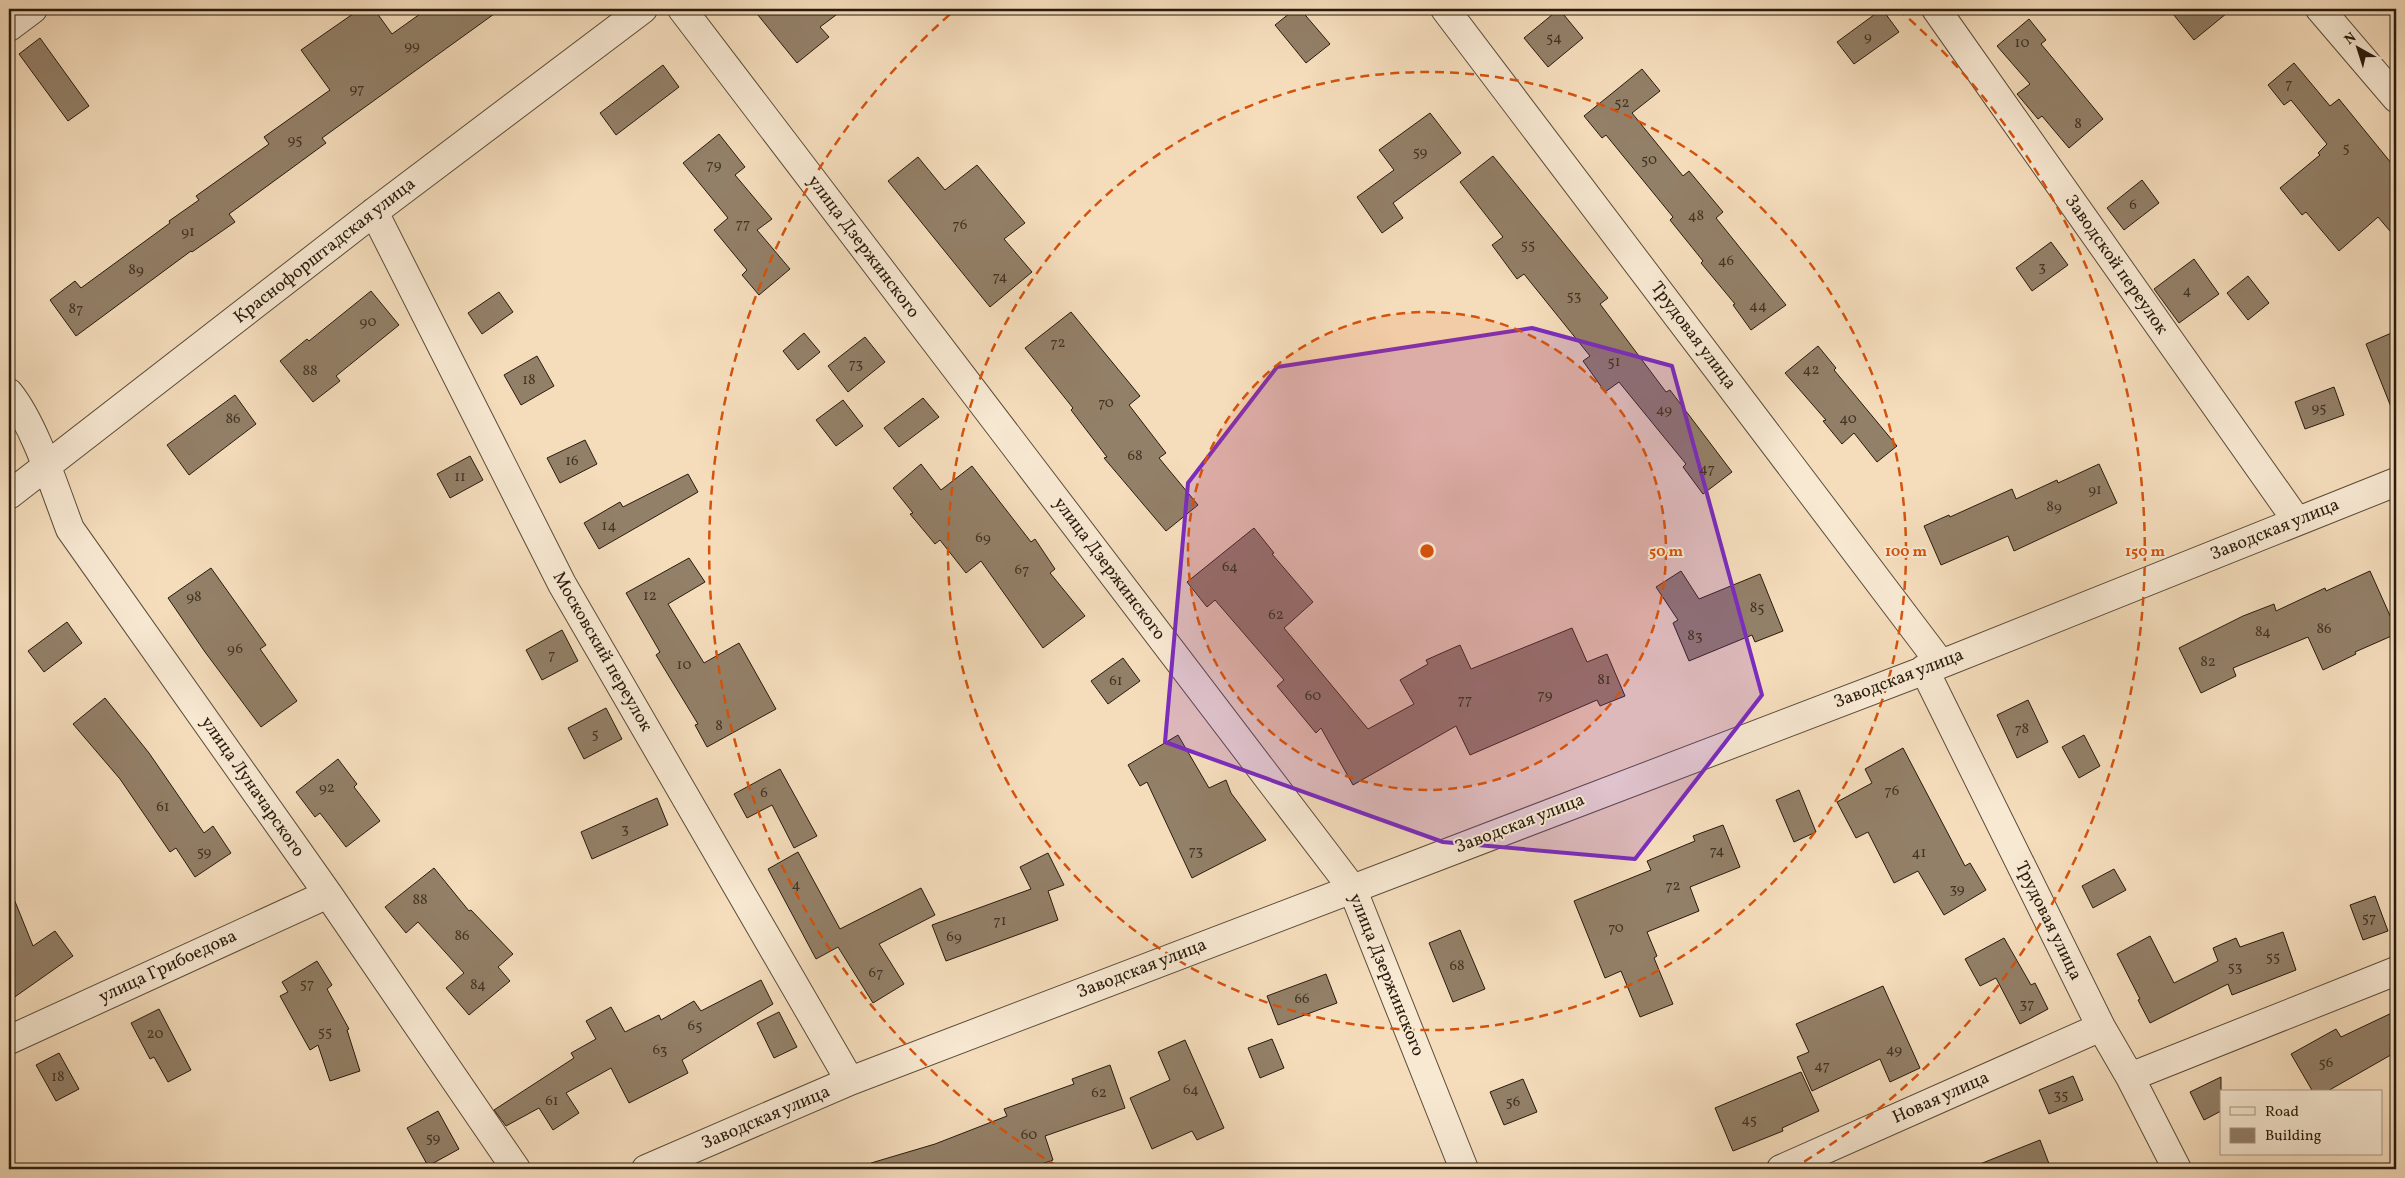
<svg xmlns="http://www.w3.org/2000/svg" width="2405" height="1178" viewBox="0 0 2405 1178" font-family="Vollkorn,serif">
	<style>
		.building { fill: #938068; stroke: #281b0d }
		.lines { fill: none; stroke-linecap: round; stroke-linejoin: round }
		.minor-casing { stroke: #5b4c39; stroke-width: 30 }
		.minor { stroke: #f8e9d3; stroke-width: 28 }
		.marked { fill: #7b2cbf; fill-opacity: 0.2; stroke: #7b2cbf; stroke-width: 4; stroke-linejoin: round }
		.ring { fill: none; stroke: #d5530c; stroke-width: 2.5; stroke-dasharray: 9 6 }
		.labels { text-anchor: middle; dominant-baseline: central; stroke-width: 4; stroke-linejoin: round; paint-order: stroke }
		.number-label { font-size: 15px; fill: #433424 }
		.street-label { font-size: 18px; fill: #281b0d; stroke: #f8e9d3 }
		.centre { fill: #d5530c; stroke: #f8e9d3; stroke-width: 2.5 }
		.ring-label { font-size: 15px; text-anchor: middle; font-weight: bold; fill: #d5530c; stroke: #f8e9d3; stroke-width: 4; stroke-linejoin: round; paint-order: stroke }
	</style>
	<rect width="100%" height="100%" fill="#f5ddbc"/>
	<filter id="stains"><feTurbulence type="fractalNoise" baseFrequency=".004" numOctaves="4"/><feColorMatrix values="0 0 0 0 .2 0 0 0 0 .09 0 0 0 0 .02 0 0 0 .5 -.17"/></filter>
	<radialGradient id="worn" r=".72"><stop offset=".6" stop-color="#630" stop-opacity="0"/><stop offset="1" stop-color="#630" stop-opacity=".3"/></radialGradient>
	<path class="building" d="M 360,9 L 374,9 L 392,34 L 427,9 L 501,9 L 322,138 L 326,143 L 229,214 L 235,222 L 192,252 L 191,251 L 76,336 L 50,300 L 75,281 L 81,288 L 170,223 L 169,221 L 199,200 L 196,196 L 269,144 L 264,137 L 330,90 L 301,50 Z
		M 753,9 L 844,9 L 820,27 L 829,37 L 797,63 Z
		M 1295,9 L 1300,9 L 1330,44 L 1306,63 L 1275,25 Z
		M 1559,9 L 1583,38 L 1548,67 L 1524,38 Z
		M 1882,9 L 1899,32 L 1854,64 L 1837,42 Z
		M 2169,9 L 2232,9 L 2194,40 Z
		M 2029,19 L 2046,40 L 2041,44 L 2103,119 L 2069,148 L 2042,116 L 2038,119 L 2017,94 L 2030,84 L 1997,46 Z
		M 40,38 L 89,106 L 68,121 L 19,54 Z
		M 2294,63 L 2330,106 L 2339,99 L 2396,169 L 2396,238 L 2378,217 L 2339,251 L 2306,212 L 2302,215 L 2280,188 L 2320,155 L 2318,153 L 2327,144 L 2291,100 L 2284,105 L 2268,85 Z
		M 663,65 L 679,87 L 616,135 L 600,113 Z
		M 1642,69 L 1660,91 L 1632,113 L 1683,176 L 1689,171 L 1723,212 L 1716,218 L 1786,305 L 1751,330 L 1733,305 L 1735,304 L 1701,263 L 1703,261 L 1670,220 L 1673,217 L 1606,135 L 1602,138 L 1584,116 Z
		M 1430,113 L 1461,153 L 1393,203 L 1403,218 L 1382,233 L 1357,197 L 1394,170 L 1379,150 Z
		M 719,134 L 745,167 L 735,175 L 772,219 L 757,230 L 790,269 L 759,295 L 742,275 L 747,270 L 714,230 L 728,218 L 683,163 Z
		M 1493,156 L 1608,298 L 1600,304 L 1666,392 L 1670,390 L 1732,472 L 1703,494 L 1683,467 L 1686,464 L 1619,382 L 1605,392 L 1583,361 L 1590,356 L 1524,274 L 1517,279 L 1492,245 L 1503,237 L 1460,182 Z
		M 918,157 L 945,190 L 977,165 L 1025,223 L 1004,239 L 1032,272 L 990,307 L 888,181 Z
		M 2142,180 L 2159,203 L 2124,230 L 2107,208 Z
		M 2051,242 L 2068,265 L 2032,291 L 2016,268 Z
		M 2194,259 L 2219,294 L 2179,323 L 2154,289 Z
		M 2248,276 L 2269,303 L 2248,320 L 2227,293 Z
		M 371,291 L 399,325 L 336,376 L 340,381 L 313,402 L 280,361 L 307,339 L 309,341 Z
		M 499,292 L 513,312 L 482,334 L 468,313 Z
		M 1071,312 L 1140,396 L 1129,405 L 1166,453 L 1159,458 L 1198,505 L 1166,531 L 1104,458 L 1107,457 L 1071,410 L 1073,408 L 1025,348 Z
		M 2396,331 L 2396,416 L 2395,417 L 2366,344 Z
		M 804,333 L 820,352 L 798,370 L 783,351 Z
		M 865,337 L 885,362 L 848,392 L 828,366 Z
		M 1818,346 L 1836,368 L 1834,370 L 1897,446 L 1877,462 L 1854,433 L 1842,444 L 1823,421 L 1826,420 L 1785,373 Z
		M 537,356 L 554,386 L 521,405 L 504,375 Z
		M 2334,387 L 2344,415 L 2305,429 L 2295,402 Z
		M 235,395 L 256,424 L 189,475 L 167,445 Z
		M 923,398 L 939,417 L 899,447 L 884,428 Z
		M 843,400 L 863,426 L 836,446 L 816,420 Z
		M 585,440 L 597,464 L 560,483 L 547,458 Z
		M 470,456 L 483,480 L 450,498 L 437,474 Z
		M 921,464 L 941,490 L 972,466 L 1031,542 L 1035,539 L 1055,569 L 1050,573 L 1085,616 L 1043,648 L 981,561 L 966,573 L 940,540 L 935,544 L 910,514 L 913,513 L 893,488 Z
		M 2099,464 L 2117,503 L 2014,551 L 2008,536 L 1941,565 L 1924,526 L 1949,515 L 1950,517 L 2012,489 L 2016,499 L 2057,480 L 2058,483 Z
		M 688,474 L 698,492 L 599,549 L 584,523 L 620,502 L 623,507 Z
		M 1254,528 L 1274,553 L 1272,554 L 1313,602 L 1284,628 L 1368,729 L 1414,704 L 1400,680 L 1428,664 L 1426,660 L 1460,645 L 1471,669 L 1572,628 L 1587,662 L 1607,654 L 1625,696 L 1600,706 L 1597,700 L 1470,755 L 1456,726 L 1353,785 L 1321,728 L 1316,733 L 1277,686 L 1284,680 L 1215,600 L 1207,607 L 1187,582 Z
		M 689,558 L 705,582 L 668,604 L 704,663 L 739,643 L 776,709 L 707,747 L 695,725 L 698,724 L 656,655 L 660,652 L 626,593 Z
		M 211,568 L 266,645 L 260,649 L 297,701 L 261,727 L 205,652 L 168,598 Z
		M 1681,571 L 1699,599 L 1760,574 L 1783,631 L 1755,642 L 1752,635 L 1689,661 L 1673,623 L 1678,620 L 1656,587 Z
		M 2370,571 L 2396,629 L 2396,634 L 2355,652 L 2356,654 L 2323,670 L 2308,637 L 2233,668 L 2236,676 L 2201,693 L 2179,648 L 2243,616 L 2274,604 L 2276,611 L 2325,588 L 2326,591 Z
		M 67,622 L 82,643 L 44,672 L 28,651 Z
		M 562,630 L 578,661 L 542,680 L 526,650 Z
		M 1123,658 L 1140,681 L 1108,704 L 1091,681 Z
		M 105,698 L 149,753 L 204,833 L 213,826 L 231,853 L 195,877 L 176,848 L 170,852 L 120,779 L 73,724 Z
		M 2028,700 L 2048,742 L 2017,758 L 1997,715 Z
		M 606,708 L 622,739 L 584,759 L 568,728 Z
		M 1178,735 L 1209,788 L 1226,780 L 1231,793 L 1266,840 L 1192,878 L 1147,782 L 1140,786 L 1128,765 Z
		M 2084,735 L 2100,766 L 2079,778 L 2062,747 Z
		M 1903,748 L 1965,866 L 1970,863 L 1986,890 L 1944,915 L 1918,871 L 1894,883 L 1868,832 L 1856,838 L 1837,802 L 1872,783 L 1865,769 Z
		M 338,759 L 357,784 L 354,787 L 380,821 L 346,847 L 320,813 L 315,817 L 296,792 Z
		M 780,769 L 817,836 L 794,848 L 772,805 L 747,818 L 734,794 Z
		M 1799,790 L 1816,832 L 1794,842 L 1776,800 Z
		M 657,798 L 668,825 L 592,859 L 581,832 Z
		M 1723,825 L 1740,867 L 1690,887 L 1699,911 L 1647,932 L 1657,956 L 1654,958 L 1673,1004 L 1640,1017 L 1621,971 L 1605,978 L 1574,901 L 1651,870 L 1647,861 L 1695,841 L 1693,836 Z
		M 798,852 L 840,929 L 921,888 L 935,915 L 879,944 L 904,984 L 873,1003 L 838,947 L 816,959 L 768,869 Z
		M 1048,853 L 1064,885 L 1048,891 L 1058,920 L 946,961 L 932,925 L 1031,889 L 1020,867 Z
		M 434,868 L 469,911 L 471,910 L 513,954 L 498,967 L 510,981 L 469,1015 L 446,988 L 464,973 L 418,922 L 406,933 L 385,907 Z
		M 2114,869 L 2126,890 L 2093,908 L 2082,886 Z
		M 9,889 L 10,889 L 33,946 L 55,931 L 73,956 L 9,1001 Z
		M 2375,896 L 2388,931 L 2363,940 L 2350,905 Z
		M 1460,930 L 1485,989 L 1453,1002 L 1429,943 Z
		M 2283,932 L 2296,970 L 2232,995 L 2228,984 L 2150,1023 L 2138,1000 L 2140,999 L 2117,954 L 2150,936 L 2174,983 L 2218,961 L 2213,948 L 2236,938 L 2240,947 Z
		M 2004,938 L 2031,985 L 2035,983 L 2048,1009 L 2020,1024 L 1996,978 L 1980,986 L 1965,959 Z
		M 317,961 L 332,985 L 327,989 L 349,1029 L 347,1030 L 360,1071 L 330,1081 L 318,1045 L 310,1050 L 280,996 L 288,992 L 282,982 Z
		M 1326,974 L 1337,1003 L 1278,1025 L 1267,996 Z
		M 761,980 L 773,1004 L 682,1060 L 688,1073 L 629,1103 L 611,1068 L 566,1093 L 579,1113 L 553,1130 L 539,1108 L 506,1126 L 494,1110 L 574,1058 L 571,1053 L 596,1039 L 586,1021 L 611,1007 L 625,1032 L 659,1015 L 661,1020 L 694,1001 L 701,1011 Z
		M 1883,986 L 1920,1068 L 1890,1082 L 1880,1059 L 1812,1091 L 1797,1057 L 1809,1052 L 1796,1024 Z
		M 159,1009 L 191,1070 L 168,1082 L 154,1057 L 150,1059 L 131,1023 Z
		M 2396,1011 L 2396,1052 L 2326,1092 L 2313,1092 L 2291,1054 L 2336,1029 L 2341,1037 Z
		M 779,1012 L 797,1047 L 774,1058 L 757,1023 Z
		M 1272,1039 L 1284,1068 L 1260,1078 L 1248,1048 Z
		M 1185,1040 L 1224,1128 L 1197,1140 L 1192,1131 L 1152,1149 L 1130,1098 L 1170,1080 L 1158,1052 Z
		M 59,1053 L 79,1089 L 56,1101 L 36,1065 Z
		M 1110,1065 L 1125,1108 L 1045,1136 L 1053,1160 L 1028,1169 L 872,1169 L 871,1163 L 935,1144 L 1007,1116 L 1004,1109 L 1074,1084 L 1072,1079 Z
		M 1801,1072 L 1819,1111 L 1782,1128 L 1783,1131 L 1733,1151 L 1715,1108 Z
		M 2073,1076 L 2083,1100 L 2049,1114 L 2039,1090 Z
		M 2221,1077 L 2221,1111 L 2204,1120 L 2190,1092 Z
		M 1523,1079 L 1537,1112 L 1504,1125 L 1490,1092 Z
		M 438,1111 L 459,1149 L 428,1166 L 407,1128 Z
		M 2040,1140 L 2051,1169 L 1971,1169 L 1970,1168 Z"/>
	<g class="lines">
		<defs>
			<path id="minor" d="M 682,9 L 1352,888 L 1464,1169
				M 1445,9 L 1941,664
				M 1936,9 L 2297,521
				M 2320,9 L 2396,98
				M 9,27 L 33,9
				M 374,212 L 562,584 L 850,1081
				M 9,393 C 35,425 55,490 70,529 L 328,894 L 516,1169
				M 9,495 L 374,212 L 643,9
				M 1924,669 L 2101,1027 L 2130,1077 L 2177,1169
				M 9,1040 L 328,894
				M 2130,1077 L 2396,971
				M 646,1169 L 850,1081 L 1941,664 L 2396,482
				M 1781,1169 L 2101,1027"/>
		</defs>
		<use href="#minor" class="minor-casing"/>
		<use href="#minor" class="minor"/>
	</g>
	<path class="marked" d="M 1532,328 L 1672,366 L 1762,695 L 1635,859 L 1443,842 L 1165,742 L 1188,483 L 1277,367 Z"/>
	<circle cx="1427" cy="551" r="239" fill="#d5530c" fill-opacity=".12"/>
	<g class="ring">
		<circle cx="1427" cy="551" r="239"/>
		<circle cx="1427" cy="551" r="479"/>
		<path d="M1057 1166A718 718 0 0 1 956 9M1898 9A718 718 0 0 1 1797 1166"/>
	</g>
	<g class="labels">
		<g class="number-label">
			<text x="1868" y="37">9</text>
			<text x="1554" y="38">54</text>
			<text x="2022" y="43">10</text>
			<text x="412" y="46">99</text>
			<text x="2289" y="84">7</text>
			<text x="357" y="89">97</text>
			<text x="1622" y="103">52</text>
			<text x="2078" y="124">8</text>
			<text x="295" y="140">95</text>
			<text x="2346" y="148">5</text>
			<text x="1420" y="152">59</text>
			<text x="1649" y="160">50</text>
			<text x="714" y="165">79</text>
			<text x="2133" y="205">6</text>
			<text x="1696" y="216">48</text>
			<text x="743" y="224">77</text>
			<text x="960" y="225">76</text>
			<text x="188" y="232">91</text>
			<text x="1528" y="245">55</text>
			<text x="1726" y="261">46</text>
			<text x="2042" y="267">3</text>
			<text x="136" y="270">89</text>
			<text x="1000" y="277">74</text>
			<text x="2187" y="291">4</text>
			<text x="1574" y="296">53</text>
			<text x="1758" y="306">44</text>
			<text x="76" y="309">87</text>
			<text x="368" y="322">90</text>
			<text x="1058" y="343">72</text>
			<text x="1614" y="362">51</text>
			<text x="856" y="364">73</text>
			<text x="1811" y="370">42</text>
			<text x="310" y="371">88</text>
			<text x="529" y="380">18</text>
			<text x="1106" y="403">70</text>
			<text x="2319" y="408">95</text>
			<text x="1664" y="410">49</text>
			<text x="233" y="419">86</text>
			<text x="1848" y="419">40</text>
			<text x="1135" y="456">68</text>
			<text x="572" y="461">16</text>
			<text x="1707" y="469">47</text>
			<text x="460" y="477">11</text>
			<text x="2095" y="490">91</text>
			<text x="2054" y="507">89</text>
			<text x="609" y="526">14</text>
			<text x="983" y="538">69</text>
			<text x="1230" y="567">64</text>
			<text x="1022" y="570">67</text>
			<text x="650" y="596">12</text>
			<text x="194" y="597">98</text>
			<text x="1757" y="608">85</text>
			<text x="1276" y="615">62</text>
			<text x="2324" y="629">86</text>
			<text x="2263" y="632">84</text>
			<text x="1695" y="636">83</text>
			<text x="235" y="649">96</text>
			<text x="552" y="655">7</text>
			<text x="2208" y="662">82</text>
			<text x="684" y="665">10</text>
			<text x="1604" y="680">81</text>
			<text x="1116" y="681">61</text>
			<text x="1545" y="695">79</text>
			<text x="1313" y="696">60</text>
			<text x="1465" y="700">77</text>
			<text x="719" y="726">8</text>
			<text x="2022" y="729">78</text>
			<text x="595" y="734">5</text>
			<text x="327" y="788">92</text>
			<text x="1892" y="791">76</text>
			<text x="764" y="793">6</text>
			<text x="163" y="807">61</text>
			<text x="625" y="829">3</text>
			<text x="1196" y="851">73</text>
			<text x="1717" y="851">74</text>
			<text x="204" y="852">59</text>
			<text x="1919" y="853">41</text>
			<text x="796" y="885">4</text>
			<text x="1673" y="886">72</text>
			<text x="1957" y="889">39</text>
			<text x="420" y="900">88</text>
			<text x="2369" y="918">57</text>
			<text x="1000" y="921">71</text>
			<text x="1616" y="928">70</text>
			<text x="462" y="936">86</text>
			<text x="954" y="937">69</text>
			<text x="2273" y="957">55</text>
			<text x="1457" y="966">68</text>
			<text x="2235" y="967">53</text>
			<text x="876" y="973">67</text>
			<text x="307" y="984">57</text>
			<text x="478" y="985">84</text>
			<text x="1302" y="999">66</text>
			<text x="2027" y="1004">37</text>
			<text x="695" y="1026">65</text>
			<text x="325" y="1032">55</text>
			<text x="155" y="1034">20</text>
			<text x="660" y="1050">63</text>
			<text x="1894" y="1050">49</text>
			<text x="2326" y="1063">56</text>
			<text x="1822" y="1066">47</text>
			<text x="58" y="1077">18</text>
			<text x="1191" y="1090">64</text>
			<text x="1099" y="1093">62</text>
			<text x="2061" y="1095">35</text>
			<text x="552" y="1101">61</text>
			<text x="1513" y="1102">56</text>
			<text x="1749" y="1120">45</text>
			<text x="1029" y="1135">60</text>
			<text x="433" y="1138">59</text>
		</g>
		<g class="street-label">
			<text transform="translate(863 247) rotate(53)">улица Дзержинского</text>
			<text transform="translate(325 251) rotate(-38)">Краснофорштадская улица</text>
			<text transform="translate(2116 265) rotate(55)">Заводской переулок</text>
			<text transform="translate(1693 336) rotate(53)">Трудовая улица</text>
			<text transform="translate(2275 530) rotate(-22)">Заводская улица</text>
			<text transform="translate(1109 569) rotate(53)">улица Дзержинского</text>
			<text transform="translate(602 652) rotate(60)">Московский переулок</text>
			<text transform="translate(1899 679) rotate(-21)">Заводская улица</text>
			<text transform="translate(252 787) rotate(55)">улица Луначарского</text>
			<text transform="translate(1520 824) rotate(-21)">Заводская улица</text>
			<text transform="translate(2048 921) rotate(64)">Трудовая улица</text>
			<text transform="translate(168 967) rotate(-25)">улица Грибоедова</text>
			<text transform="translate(1142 969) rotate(-21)">Заводская улица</text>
			<text transform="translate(1386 975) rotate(68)">улица Дзержинского</text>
			<text transform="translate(1941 1098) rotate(-24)">Новая улица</text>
			<text transform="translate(766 1118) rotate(-23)">Заводская улица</text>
		</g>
	</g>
	<circle cx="1427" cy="551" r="8" class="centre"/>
	<g class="ring-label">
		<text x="1666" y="556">50 m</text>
		<text x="1906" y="556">100 m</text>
		<text x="2145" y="556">150 m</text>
	</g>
	<rect width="2405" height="1178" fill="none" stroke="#f5ddbc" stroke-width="30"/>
	<rect x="10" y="10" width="2385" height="1158" fill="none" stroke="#281b0d" stroke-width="2.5"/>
	<rect x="15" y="15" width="2375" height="1148" fill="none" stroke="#281b0d"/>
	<rect x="2220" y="1090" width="162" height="65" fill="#f8e9d3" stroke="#a59784"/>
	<rect x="2230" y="1107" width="25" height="8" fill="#f8e9d3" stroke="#a59784"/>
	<text x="2265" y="1116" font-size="15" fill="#281b0d">Road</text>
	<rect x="2230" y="1128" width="25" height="15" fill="#938068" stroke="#a59784"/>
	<text x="2265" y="1140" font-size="15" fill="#281b0d">Building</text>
	<g transform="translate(2358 48) rotate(321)" stroke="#f8e9d3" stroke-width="4" paint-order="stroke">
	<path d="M0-4L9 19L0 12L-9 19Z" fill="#281b0d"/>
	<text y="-8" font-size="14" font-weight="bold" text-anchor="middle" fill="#281b0d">N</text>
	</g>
	<rect width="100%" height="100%" filter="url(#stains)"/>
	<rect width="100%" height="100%" fill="url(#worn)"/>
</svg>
